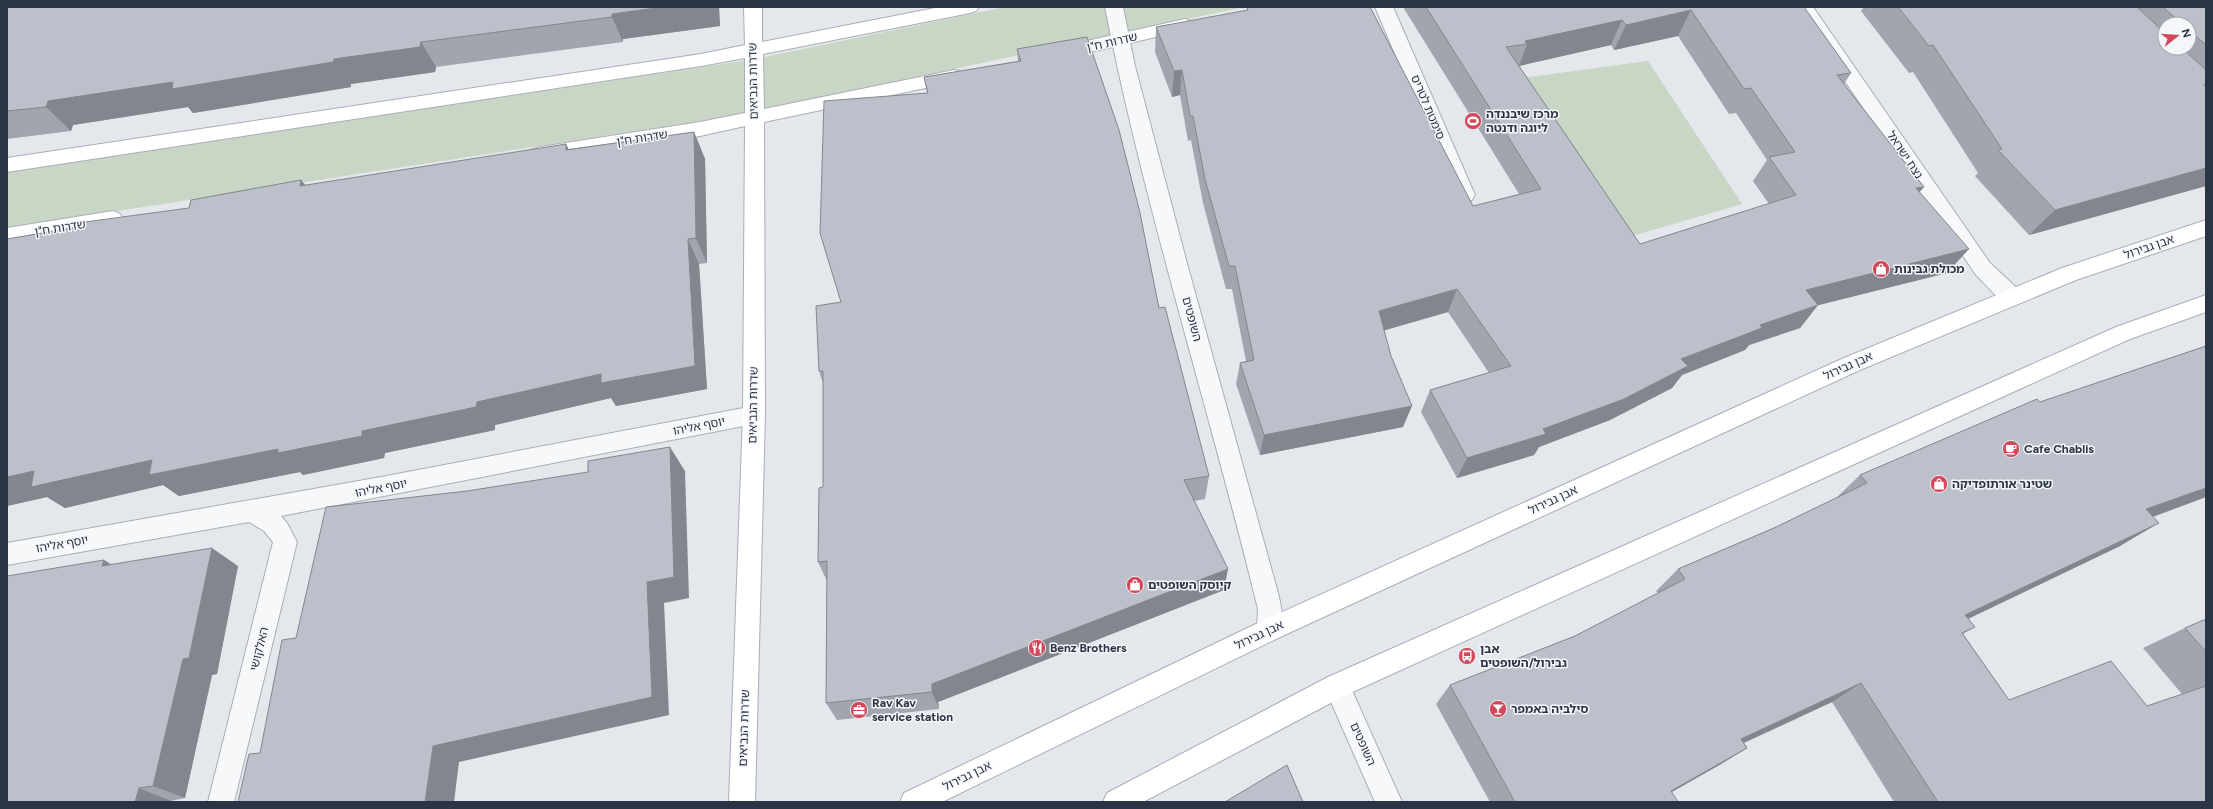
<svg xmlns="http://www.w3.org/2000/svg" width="2213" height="809" viewBox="0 0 2213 809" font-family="Figtree,'Noto Sans Hebrew',sans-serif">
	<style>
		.green { fill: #c9d6c5 }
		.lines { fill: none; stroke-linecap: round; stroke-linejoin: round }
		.street-casing { stroke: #a9aeb7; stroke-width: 2 }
		.secondary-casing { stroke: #a9aeb7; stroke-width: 2 }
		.street { fill: #f7f8fa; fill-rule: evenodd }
		.secondary { fill: #fff; fill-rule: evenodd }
		.wall { fill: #a1a5ae; fill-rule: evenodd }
		.shaded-wall { fill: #83868d }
		.building { fill: #bbc0ca; stroke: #83868d; fill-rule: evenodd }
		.labels { text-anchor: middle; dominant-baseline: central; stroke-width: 3; stroke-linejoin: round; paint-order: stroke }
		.street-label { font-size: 12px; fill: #2b3445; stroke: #f4f6f9 }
		.poi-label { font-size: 12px; font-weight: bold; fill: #2b3445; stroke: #f4f6f9; text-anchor: start }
	</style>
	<rect width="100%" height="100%" fill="#e4e7ec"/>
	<path class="green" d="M 1005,7 L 1244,7 L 734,116 L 7,228 L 7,171 L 755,59 Z
		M 1648,61 L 1742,204 L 1629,237 L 1523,78 Z"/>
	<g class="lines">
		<defs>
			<path id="street" d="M 1105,7 L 1123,7 L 1135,66 L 1188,267 L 1278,593 C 1282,608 1284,623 1278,638 L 1269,642 L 1260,638 L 1257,630 L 1258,609 C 1209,408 1145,210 1105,7 Z
				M 1375,7 L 1393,7 L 1475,195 L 1472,200 L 1465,202 L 1458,200 L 1455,195 Z
				M 1795,7 L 1813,7 L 1990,263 L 2020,291 L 2023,297 L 2020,303 C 2003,309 1988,286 1976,275 Z
				M 754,406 L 762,408 L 765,415 L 762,422 L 754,424 L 281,516 L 287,523 L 297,542 L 234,802 L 208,802 L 273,542 L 264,531 L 249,522 L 7,565 L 7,543 L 381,477 Z
				M 1337,674 L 1346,677 L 1402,802 L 1375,802 L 1324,686 L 1328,677 Z"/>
			<path id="secondary" d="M 744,7 L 762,7 L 762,42 L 940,7 L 979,7 L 976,11 L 970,13 L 763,54 L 764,109 L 954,70 L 960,71 L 963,76 L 960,81 L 954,82 L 764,122 L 765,415 L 755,802 L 729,802 L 743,415 L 745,126 L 700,136 L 540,161 L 533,159 L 530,154 L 533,149 L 540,147 L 700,122 L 745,113 L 745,58 L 701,66 L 7,172 L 7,158 L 701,54 L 745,45 Z
				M 1185,19 L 1191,21 L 1194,25 L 1191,29 L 1060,59 L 1054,57 L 1051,53 L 1054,49 L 1060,47 Z
				M 113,211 L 120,214 L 123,219 L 120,224 L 7,244 L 7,228 Z
				M 2206,220 L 2206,236 L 2076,280 L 1860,370 L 1278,638 L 942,802 L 900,802 L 904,793 L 1260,622 L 1844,358 L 2062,268 Z
				M 2206,295 L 2206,312 L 2130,339 L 1346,695 L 1143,802 L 1103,802 L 1107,793 L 1328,677 L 2116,327 Z"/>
		</defs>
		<use href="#street" class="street-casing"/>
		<use href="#secondary" class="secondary-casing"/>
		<use href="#street" class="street"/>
		<use href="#secondary" class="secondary"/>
	</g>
	<path class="wall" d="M 7,7 L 719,7 L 720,26 L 623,39 L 623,42 L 436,67 L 435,72 L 351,84 L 351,87 L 193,113 L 188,107 L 73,125 L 71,131 L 7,139 Z
		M 1247,7 L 1473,206 L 1519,194 L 1403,7 L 1804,7 L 1851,73 L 1844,84 L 1924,187 L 1919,192 L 1947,273 L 1818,305 L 1800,328 L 1749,345 L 1745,350 L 1682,375 L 1672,388 L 1610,420 L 1539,447 L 1534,455 L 1457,478 L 1421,412 L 1430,390 L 1489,373 L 1448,312 L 1384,330 L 1403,427 L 1260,455 L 1236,384 L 1240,363 L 1246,361 L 1232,289 L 1226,289 L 1203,203 L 1191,140 L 1188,141 L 1180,95 L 1172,97 L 1155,52 L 1156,27 L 1247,11 ZM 1678,36 L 1729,114 L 1736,113 L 1767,160 L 1753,181 L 1769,204 L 1640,244 L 1519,66 L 1611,45 L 1614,50 Z
		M 1864,7 L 2206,7 L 2206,186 L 2029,235 L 1975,176 L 1978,173 L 1913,72 L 1909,73 L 1861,11 ZM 2165,24 L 2189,24 L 2189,48 L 2165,48 Z
		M 1017,49 L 1159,308 L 1209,476 L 1205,499 L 1194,501 L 1224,590 L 938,702 L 939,709 L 837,720 L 826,703 L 827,581 L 818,562 L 823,487 L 823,383 L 819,371 L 841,302 L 927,93 L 924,77 L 1018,61 Z
		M 694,132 L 705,159 L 707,263 L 699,264 L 707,389 L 616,406 L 611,398 L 495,425 L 495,430 L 385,453 L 384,458 L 303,475 L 300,472 L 179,496 L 163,485 L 65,508 L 47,497 L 7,506 L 7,239 L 83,226 L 189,208 L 301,180 L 305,185 Z
		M 2206,346 L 2206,497 L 2153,517 L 2120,546 L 1968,619 L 1975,627 L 1963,634 L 2009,700 L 2147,706 L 2182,694 L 2143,648 L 2185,628 L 2206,619 L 2206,802 L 1894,802 L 1832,702 L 1744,743 L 1747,748 L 1721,764 L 1672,792 L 1678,802 L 1490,802 L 1436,704 L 1450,685 L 1575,636 L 1658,593 L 1656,591 L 1678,569 L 1774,528 L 1835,499 L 1860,475 L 2040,402 Z
		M 111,564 L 238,566 L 217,674 L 212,675 L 185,798 L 171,801 L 7,802 Z"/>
	<path class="shaded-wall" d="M 663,7 L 719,7 L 720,26 L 623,39 L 623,42 L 612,17 L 612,14 Z
		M 1691,10 L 1678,36 L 1614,50 L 1626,25 Z
		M 1622,20 L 1611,45 L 1519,66 L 1527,44 L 1525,41 Z
		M 421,42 L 436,67 L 435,72 L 351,84 L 351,87 L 193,113 L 188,107 L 73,125 L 71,131 L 46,107 L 48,101 L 173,82 L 334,59 Z
		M 1182,70 L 1180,95 L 1172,97 L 1174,71 Z
		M 694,132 L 705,159 L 707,263 L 696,238 Z
		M 566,144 L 580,171 L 566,150 Z
		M 2206,168 L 2206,186 L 2029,235 L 2055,210 Z
		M 301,180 L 322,206 L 300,186 Z
		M 1924,187 L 1903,211 L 1916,188 Z
		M 688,239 L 699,264 L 707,389 L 616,406 L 611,398 L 495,425 L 495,430 L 385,453 L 384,458 L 303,475 L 300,472 L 179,496 L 163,485 L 65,508 L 47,497 L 7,506 L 7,477 L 34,471 L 152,460 L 278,449 L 362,431 L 477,402 Z
		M 1969,249 L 1947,273 L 1787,313 L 1806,290 Z
		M 1457,289 L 1448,312 L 1372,334 L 1379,311 Z
		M 1818,305 L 1800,328 L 1749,345 L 1745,350 L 1682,375 L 1672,388 L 1610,420 L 1539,447 L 1534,455 L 1457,478 L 1467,458 L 1543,429 L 1681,359 L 1760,325 Z
		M 1412,406 L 1403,427 L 1260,455 L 1264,435 Z
		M 670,447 L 685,471 L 689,598 L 664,603 L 669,715 L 459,762 L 454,802 L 425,802 L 433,746 L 647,582 Z
		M 2206,488 L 2206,497 L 2108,533 L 2146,509 Z
		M 2159,523 L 2120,546 L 1932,636 L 1965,615 Z
		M 212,548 L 238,566 L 217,674 L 212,675 L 185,798 L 153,786 L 183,659 Z
		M 104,560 L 134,578 L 102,566 Z
		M 1228,569 L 1224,590 L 938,702 L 939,709 L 932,692 L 932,684 Z
		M 1861,683 L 1832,702 L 1715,756 L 1741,739 Z
		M 1747,748 L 1721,764 L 1654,802 L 1671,791 Z
		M 139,788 L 171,801 L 170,802 L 135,802 Z"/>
	<path class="building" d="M 7,7 L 663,7 L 612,14 L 612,17 L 421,42 L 420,47 L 334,59 L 333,62 L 172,89 L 173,82 L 48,101 L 46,107 L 7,111 Z
		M 1247,7 L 1370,7 L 1473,206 L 1541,189 L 1426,7 L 1804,7 L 1851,73 L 1837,75 L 1924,187 L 1916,188 L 1969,249 L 1806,290 L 1818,305 L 1760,325 L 1762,328 L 1681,359 L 1688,366 L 1624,399 L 1543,429 L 1546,434 L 1467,458 L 1430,390 L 1511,366 L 1457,289 L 1379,311 L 1391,356 L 1412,406 L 1264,435 L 1240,363 L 1254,360 L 1235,266 L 1229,266 L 1205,179 L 1193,116 L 1190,116 L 1182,70 L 1174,71 L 1156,27 L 1248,10 ZM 1691,10 L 1744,89 L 1751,88 L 1795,152 L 1769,157 L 1796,195 L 1640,244 L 1506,47 L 1527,44 L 1525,41 L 1622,20 L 1626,25 Z
		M 1898,7 L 2137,7 L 2165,33 L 2165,48 L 2182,48 L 2206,70 L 2206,84 L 2204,85 L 2206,86 L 2206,168 L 2055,210 L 1998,150 L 2002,149 L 1933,45 L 1929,46 Z
		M 2163,7 L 2206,7 L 2206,45 L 2189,30 L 2189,24 L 2182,24 Z
		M 1087,37 L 1119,130 L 1140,213 L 1159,308 L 1165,307 L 1209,476 L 1184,480 L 1228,569 L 932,684 L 932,692 L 826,703 L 827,561 L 818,562 L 819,488 L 823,487 L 823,371 L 819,371 L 816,306 L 841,302 L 820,233 L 824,101 L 928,93 L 924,77 L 1021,61 L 1017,49 Z
		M 694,132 L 696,238 L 688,239 L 695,366 L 601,383 L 601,374 L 477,402 L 476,407 L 362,431 L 362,436 L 278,453 L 278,449 L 149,475 L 152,460 L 31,487 L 34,471 L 7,477 L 7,239 L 83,226 L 85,222 L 189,208 L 191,200 L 301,180 L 300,186 L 566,144 L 566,150 Z
		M 2206,346 L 2206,488 L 2146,509 L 2159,523 L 1965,615 L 1975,627 L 1962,633 L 2009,700 L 2111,661 L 2147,706 L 2206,686 L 2206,802 L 1938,802 L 1861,683 L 1741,739 L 1747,748 L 1671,791 L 1678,802 L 1515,802 L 1450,685 L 1575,636 L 1685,579 L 1678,569 L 1774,528 L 1867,483 L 1860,475 L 2037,399 L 2040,402 Z
		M 670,447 L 674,577 L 647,582 L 652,697 L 433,746 L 425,802 L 238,802 L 249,754 L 260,753 L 282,640 L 296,638 L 326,507 L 467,491 L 588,472 L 588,461 Z
		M 212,548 L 189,658 L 183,659 L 153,786 L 139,788 L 135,802 L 7,802 L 7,576 L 104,560 L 102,566 Z
		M 2206,619 L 2206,652 L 2185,628 Z
		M 1287,765 L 1303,802 L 1225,802 Z"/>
	<defs>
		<symbol id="stadium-disc" viewBox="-11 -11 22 22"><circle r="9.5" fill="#d1495b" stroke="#f4f6f9"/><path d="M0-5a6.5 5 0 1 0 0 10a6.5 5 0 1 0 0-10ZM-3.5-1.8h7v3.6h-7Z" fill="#fff"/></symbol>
		<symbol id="shop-disc" viewBox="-11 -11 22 22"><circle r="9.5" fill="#d1495b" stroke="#f4f6f9"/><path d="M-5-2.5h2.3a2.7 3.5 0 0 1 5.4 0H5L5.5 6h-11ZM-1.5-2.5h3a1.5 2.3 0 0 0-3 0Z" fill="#fff"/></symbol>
		<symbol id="cafe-disc" viewBox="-11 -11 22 22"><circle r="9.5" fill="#d1495b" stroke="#f4f6f9"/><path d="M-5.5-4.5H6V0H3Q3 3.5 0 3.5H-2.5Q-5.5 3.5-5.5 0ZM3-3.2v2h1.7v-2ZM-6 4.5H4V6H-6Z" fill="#fff"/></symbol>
		<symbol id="restaurant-disc" viewBox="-11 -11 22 22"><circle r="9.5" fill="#d1495b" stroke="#f4f6f9"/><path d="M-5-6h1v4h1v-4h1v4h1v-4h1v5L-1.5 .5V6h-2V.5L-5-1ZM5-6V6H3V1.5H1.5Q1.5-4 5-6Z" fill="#fff"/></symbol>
		<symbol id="bus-disc" viewBox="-11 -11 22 22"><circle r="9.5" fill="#d1495b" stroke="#f4f6f9"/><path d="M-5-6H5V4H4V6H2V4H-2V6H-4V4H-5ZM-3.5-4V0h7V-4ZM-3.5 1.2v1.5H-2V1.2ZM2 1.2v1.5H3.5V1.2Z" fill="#fff"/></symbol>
		<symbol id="bar-disc" viewBox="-11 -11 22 22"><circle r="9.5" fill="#d1495b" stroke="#f4f6f9"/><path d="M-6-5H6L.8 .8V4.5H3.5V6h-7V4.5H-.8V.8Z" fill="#fff"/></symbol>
		<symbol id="office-disc" viewBox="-11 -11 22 22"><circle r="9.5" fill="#d1495b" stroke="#f4f6f9"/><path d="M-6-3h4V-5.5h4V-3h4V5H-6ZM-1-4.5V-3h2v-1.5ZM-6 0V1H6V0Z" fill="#fff"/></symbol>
	</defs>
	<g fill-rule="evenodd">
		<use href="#stadium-disc" x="1463" y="111" width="20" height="20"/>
		<use href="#shop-disc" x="1871" y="259" width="20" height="20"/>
		<use href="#cafe-disc" x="2001" y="439" width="20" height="20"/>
		<use href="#shop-disc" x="1929" y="474" width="20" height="20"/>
		<use href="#shop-disc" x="1125" y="575" width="20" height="20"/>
		<use href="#restaurant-disc" x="1027" y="638" width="20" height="20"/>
		<use href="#bus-disc" x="1457" y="646" width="20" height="20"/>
		<use href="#bar-disc" x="1488" y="699" width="20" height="20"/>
		<use href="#office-disc" x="849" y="700" width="20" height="20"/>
	</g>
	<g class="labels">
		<g class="street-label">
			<text transform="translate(1112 42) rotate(-13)">שדרות ח"ן</text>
			<text transform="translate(753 81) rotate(-91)">שדרות הנביאים</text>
			<text transform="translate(1428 107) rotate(67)">סימטת לטריס</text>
			<text transform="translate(642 138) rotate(-9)">שדרות ח"ן</text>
			<text transform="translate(1905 155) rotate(56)">נצח ישראל</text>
			<text transform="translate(60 228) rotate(-9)">שדרות ח"ן</text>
			<text transform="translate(2149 247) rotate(-19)">אבן גבירול</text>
			<text transform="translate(1192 319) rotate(75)">השופטים</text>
			<text transform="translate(1848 366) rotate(-24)">אבן גבירול</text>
			<text transform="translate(753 405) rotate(-89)">שדרות הנביאים</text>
			<text transform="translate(699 426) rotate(-11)">יוסף אליהו</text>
			<text transform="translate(381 488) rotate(-11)">יוסף אליהו</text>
			<text transform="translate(1553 500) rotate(-25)">אבן גבירול</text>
			<text transform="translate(62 544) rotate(-10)">יוסף אליהו</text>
			<text transform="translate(1259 635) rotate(-25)">אבן גבירול</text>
			<text transform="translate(259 649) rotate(-76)">האלקושי</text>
			<text transform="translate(744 728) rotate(-88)">שדרות הנביאים</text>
			<text transform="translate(1363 744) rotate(66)">השופטים</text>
			<text transform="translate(967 776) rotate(-26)">אבן גבירול</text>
		</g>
		<g class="poi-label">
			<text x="1486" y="114">מרכז שיבננדה<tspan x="1486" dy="14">ליוגה ודנטה</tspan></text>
			<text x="1894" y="269">מכולת גבינות</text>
			<text x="2024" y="449">Cafe Chablis</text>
			<text x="1952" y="484">שטינר אורתופדיקה</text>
			<text x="1148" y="585">קיוסק השופטים</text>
			<text x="1050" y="648">Benz Brothers</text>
			<text x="1480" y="649">אבן<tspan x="1480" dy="14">גבירול/השופטים</tspan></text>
			<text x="872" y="703">Rav Kav<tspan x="872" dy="14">service station</tspan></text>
			<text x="1511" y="709">סילביה באמפר</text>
		</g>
	</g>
	<rect width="2213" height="809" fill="none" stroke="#2b3445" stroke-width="16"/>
	<g transform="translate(2177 36) rotate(73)"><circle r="19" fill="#f4f6f9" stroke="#a4a8b1"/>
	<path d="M0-3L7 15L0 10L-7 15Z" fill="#d1495b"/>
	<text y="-6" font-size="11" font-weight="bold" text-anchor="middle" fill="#2b3445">N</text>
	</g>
</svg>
